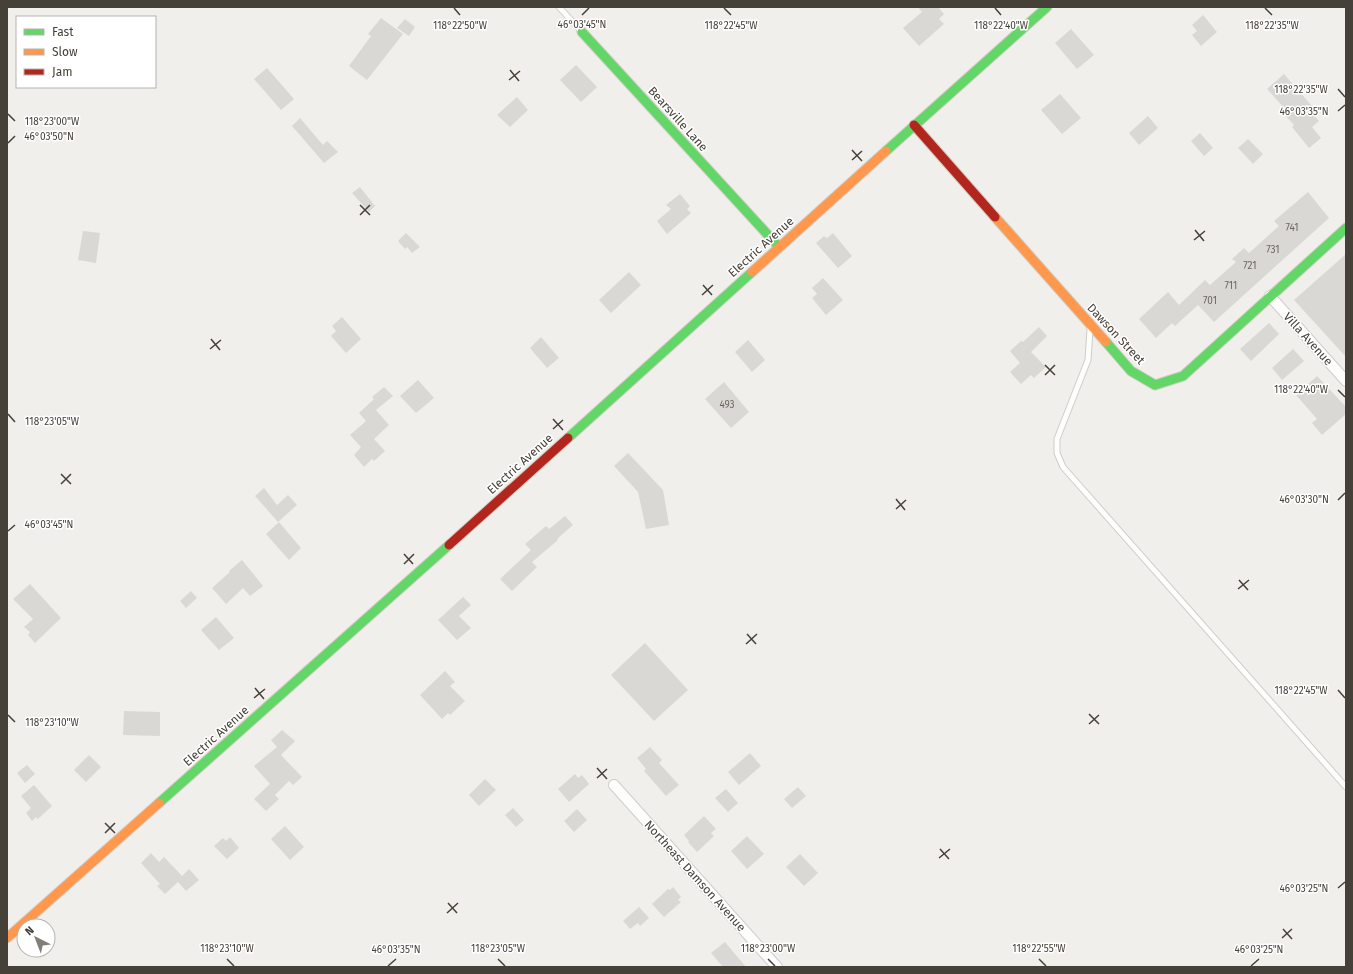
<svg xmlns="http://www.w3.org/2000/svg" width="1353" height="974" viewBox="0 0 1353 974" font-family="'Fira Sans',sans-serif">
	<style>
		.building { fill: #dad8d4 }
		.lines { fill: none; stroke-linecap: round; stroke-linejoin: round }
		.lane-casing { stroke: #cecdc9; stroke-width: 7 }
		.street-casing { stroke: #cecdc9; stroke-width: 12 }
		.fast-casing { stroke: #cfccc3; stroke-width: 11 }
		.slow-casing { stroke: #cfccc3; stroke-width: 11 }
		.jam-casing { stroke: #cfccc3; stroke-width: 11 }
		.lane { stroke: #fdfdfc; stroke-width: 5 }
		.street { stroke: #fdfdfc; stroke-width: 10 }
		.fast { stroke: #63d668; stroke-width: 9 }
		.slow { stroke: #ff974d; stroke-width: 9 }
		.jam { stroke: #b3261e; stroke-width: 9 }
		.ticks { fill: none; stroke: #464138; stroke-width: 1.5 }
		.labels { text-anchor: middle; dominant-baseline: central; stroke-width: 3; stroke-linejoin: round; paint-order: stroke }
		.number-label { font-size: 10px; fill: #6c6860 }
		.street-label { font-size: 12px; fill: #464138; stroke: #fff }
		.ticks-label { font-size: 10px; text-anchor: middle; fill: #464138; stroke: #fff; stroke-width: 3; stroke-linejoin: round; paint-order: stroke }
	</style>
	<rect width="100%" height="100%" fill="#f1efeb"/>
	<path class="building" d="M 918,7 L 938,7 L 944,14 L 939,19 L 944,24 L 919,46 L 903,28 L 922,12 Z
		M 1203,15 L 1217,32 L 1201,46 L 1192,35 L 1197,31 L 1192,25 Z
		M 381,18 L 403,34 L 367,80 L 349,66 L 371,36 L 368,34 Z
		M 405,19 L 415,27 L 409,36 L 397,28 Z
		M 1071,29 L 1094,55 L 1077,69 L 1055,43 Z
		M 576,65 L 597,87 L 581,102 L 560,80 Z
		M 267,68 L 294,99 L 281,110 L 254,79 Z
		M 1284,74 L 1312,106 L 1309,109 L 1319,121 L 1312,127 L 1321,138 L 1309,148 L 1292,127 L 1294,125 L 1282,112 L 1285,109 L 1267,89 Z
		M 1060,94 L 1081,118 L 1062,134 L 1041,110 Z
		M 517,97 L 528,110 L 510,127 L 497,115 Z
		M 1148,116 L 1158,128 L 1139,145 L 1129,133 Z
		M 300,118 L 323,145 L 327,141 L 338,152 L 324,163 L 292,126 Z
		M 1200,133 L 1213,148 L 1204,156 L 1191,141 Z
		M 1248,139 L 1263,154 L 1253,164 L 1238,148 Z
		M 360,187 L 375,206 L 369,212 L 352,193 Z
		M 1308,192 L 1329,218 L 1214,322 L 1198,305 L 1175,326 L 1172,323 L 1156,338 L 1139,319 L 1168,292 L 1179,305 L 1205,280 L 1210,285 L 1236,262 L 1232,259 L 1244,248 L 1249,253 L 1279,226 L 1274,221 Z
		M 680,194 L 690,206 L 687,209 L 691,213 L 667,234 L 657,221 L 671,209 L 666,205 Z
		M 83,231 L 100,233 L 96,263 L 78,260 Z
		M 406,233 L 420,247 L 412,253 L 407,247 L 405,249 L 398,241 Z
		M 833,233 L 852,256 L 838,268 L 816,243 L 824,236 L 827,238 Z
		M 1346,254 L 1346,357 L 1294,300 Z
		M 629,272 L 641,285 L 611,313 L 599,300 Z
		M 823,278 L 843,300 L 826,315 L 812,298 L 817,294 L 812,288 Z
		M 342,317 L 361,339 L 346,353 L 331,336 L 336,331 L 332,326 Z
		M 1269,323 L 1279,334 L 1251,361 L 1240,349 Z
		M 1039,327 L 1047,336 L 1031,352 L 1046,367 L 1034,378 L 1031,375 L 1021,384 L 1010,372 L 1020,363 L 1010,351 L 1021,341 L 1023,342 Z
		M 541,337 L 559,358 L 547,368 L 530,348 Z
		M 748,340 L 765,360 L 752,372 L 735,352 Z
		M 1293,349 L 1304,361 L 1282,380 L 1272,368 Z
		M 1317,376 L 1346,407 L 1346,414 L 1322,435 L 1312,423 L 1317,419 L 1296,395 Z
		M 418,380 L 434,398 L 416,413 L 400,396 Z
		M 724,382 L 749,412 L 731,428 L 705,399 Z
		M 384,387 L 393,396 L 376,410 L 389,425 L 374,439 L 385,451 L 374,461 L 372,459 L 364,467 L 354,455 L 361,447 L 350,435 L 366,421 L 359,413 L 374,399 L 372,397 Z
		M 628,453 L 663,490 L 669,525 L 646,529 L 638,492 L 614,466 Z
		M 264,488 L 277,505 L 288,495 L 297,505 L 278,522 L 255,496 Z
		M 565,516 L 573,525 L 557,539 L 558,540 L 532,562 L 537,567 L 512,591 L 500,579 L 531,550 L 525,544 L 546,526 L 549,529 Z
		M 279,522 L 301,548 L 289,560 L 266,534 Z
		M 242,560 L 263,586 L 250,596 L 243,588 L 226,604 L 212,588 L 230,572 L 229,571 Z
		M 30,584 L 61,618 L 35,643 L 28,635 L 30,632 L 24,627 L 33,619 L 13,599 Z
		M 191,591 L 197,598 L 186,608 L 180,601 Z
		M 463,597 L 471,605 L 459,616 L 471,628 L 457,640 L 438,620 Z
		M 216,617 L 234,638 L 219,650 L 201,630 Z
		M 645,643 L 688,690 L 654,721 L 611,675 Z
		M 445,671 L 455,682 L 450,686 L 465,701 L 450,715 L 448,713 L 442,719 L 420,695 Z
		M 124,711 L 160,712 L 160,736 L 123,735 Z
		M 282,730 L 295,741 L 281,755 L 302,777 L 293,785 L 289,781 L 275,795 L 279,799 L 266,811 L 254,799 L 270,784 L 254,766 L 277,747 L 271,740 Z
		M 650,747 L 662,760 L 659,763 L 679,785 L 666,796 L 644,771 L 646,769 L 637,758 Z
		M 750,753 L 761,766 L 739,785 L 728,772 Z
		M 89,755 L 101,767 L 86,782 L 74,770 Z
		M 27,765 L 35,774 L 25,783 L 17,773 Z
		M 575,774 L 578,778 L 582,775 L 589,784 L 569,802 L 558,789 Z
		M 485,779 L 496,790 L 479,806 L 469,795 Z
		M 34,785 L 52,806 L 38,819 L 36,817 L 32,821 L 26,813 L 31,808 L 21,796 Z
		M 798,787 L 806,796 L 792,808 L 784,799 Z
		M 726,789 L 738,803 L 728,812 L 715,798 Z
		M 513,808 L 524,820 L 516,827 L 505,815 Z
		M 577,809 L 587,820 L 574,832 L 564,821 Z
		M 704,816 L 716,829 L 711,833 L 714,836 L 697,852 L 688,842 L 689,841 L 684,835 Z
		M 285,826 L 304,847 L 290,860 L 271,839 Z
		M 747,836 L 764,854 L 747,869 L 731,851 Z
		M 230,837 L 239,848 L 227,859 L 214,846 L 223,838 L 226,841 Z
		M 151,853 L 159,862 L 164,857 L 182,876 L 189,869 L 199,880 L 186,891 L 178,882 L 165,894 L 157,886 L 160,884 L 141,863 Z
		M 800,854 L 818,873 L 804,886 L 786,867 Z
		M 673,887 L 681,897 L 678,900 L 681,902 L 664,917 L 652,904 L 668,889 L 670,890 Z
		M 639,907 L 649,918 L 640,926 L 638,923 L 630,929 L 623,921 Z
		M 725,942 L 746,967 L 723,967 L 711,953 Z"/>
	<g class="lines">
		<defs>
			<path id="lane" d="M 559,7 L 582,32
				M 1090,329 L 1088,360 L 1057,439 L 1057,453 L 1063,467 L 1346,787"/>
			<path id="street" d="M 1270,296 L 1346,381
				M 614,785 L 777,967"/>
			<path id="fast" d="M 582,32 L 779,247
				M 886,151 L 1047,7
				M 1106,342 L 1131,371 L 1155,385 L 1183,376 L 1346,228
				M 568,438 L 752,272
				M 159,803 L 449,545"/>
			<path id="slow" d="M 995,217 L 1106,342
				M 752,272 L 886,151
				M 7,938 L 159,803"/>
			<path id="jam" d="M 914,125 L 995,217
				M 449,545 L 568,438"/>
		</defs>
		<use href="#lane" class="lane-casing"/>
		<use href="#street" class="street-casing"/>
		<use href="#fast" class="fast-casing"/>
		<use href="#slow" class="slow-casing"/>
		<use href="#jam" class="jam-casing"/>
		<use href="#lane" class="lane"/>
		<use href="#street" class="street"/>
		<use href="#fast" class="fast"/>
		<use href="#slow" class="slow"/>
		<use href="#jam" class="jam"/>
	</g>
	<path class="ticks" d="M 454,8 L 460,15M 724,8 L 731,15M 995,8 L 1001,15M 1265,8 L 1272,15M 582,15 L 589,8M 510,70 L 519,81M 509,80 L 520,71M 1338,89 L 1345,97M 1338,111 L 1345,105M 8,114 L 15,121M 8,143 L 15,136M 852,150 L 862,161M 852,160 L 862,151M 360,205 L 370,215M 360,215 L 370,205M 1195,230 L 1204,241M 1194,240 L 1205,231M 703,285 L 712,295M 702,295 L 713,285M 211,339 L 220,350M 210,349 L 221,340M 1045,365 L 1055,375M 1045,375 L 1055,365M 1338,390 L 1345,397M 8,414 L 15,422M 553,419 L 563,430M 553,429 L 563,420M 61,474 L 71,484M 61,484 L 71,474M 896,499 L 905,510M 1338,500 L 1345,493M 896,509 L 906,500M 8,531 L 15,525M 404,554 L 413,564M 404,564 L 414,554M 1239,580 L 1248,590M 1238,589 L 1249,580M 747,634 L 756,644M 746,644 L 757,634M 255,688 L 264,699M 1338,690 L 1345,698M 254,698 L 265,689M 1089,714 L 1099,724M 8,715 L 15,722M 1089,724 L 1099,715M 597,768 L 607,779M 597,778 L 607,769M 105,823 L 115,833M 105,833 L 115,823M 940,849 L 949,859M 939,858 L 950,849M 1338,888 L 1345,882M 448,903 L 457,913M 447,913 L 458,903M 1283,929 L 1292,939M 1282,938 L 1292,929M 227,959 L 234,966M 498,959 L 505,966M 768,959 L 775,966M 1039,959 L 1046,966M 388,966 L 396,959M 1251,966 L 1259,959"/>
	<g class="labels">
		<g class="number-label">
			<text x="1292" y="228">741</text>
			<text x="1273" y="250">731</text>
			<text x="1250" y="266">721</text>
			<text x="1231" y="286">711</text>
			<text x="1210" y="301">701</text>
			<text x="727" y="405">493</text>
		</g>
		<g class="street-label">
			<text transform="translate(678 119) rotate(48)">Bearsville Lane</text>
			<text transform="translate(761 247) rotate(-42)">Electric Avenue</text>
			<text transform="translate(1116 334) rotate(47)">Dawson Street</text>
			<text transform="translate(1308 339) rotate(48)">Villa Avenue</text>
			<text transform="translate(520 464) rotate(-42)">Electric Avenue</text>
			<text transform="translate(216 736) rotate(-42)">Electric Avenue</text>
			<text transform="translate(695 876) rotate(48)">Northeast Damson Avenue</text>
		</g>
	</g>
	<g class="ticks-label">
		<text x="582" y="28">46°03'45"N</text>
		<text x="460" y="29">118°22'50"W</text>
		<text x="1272" y="29">118°22'35"W</text>
		<text x="731" y="29">118°22'45"W</text>
		<text x="1001" y="29">118°22'40"W</text>
		<text x="1301" y="93">118°22'35"W</text>
		<text x="1304" y="115">46°03'35"N</text>
		<text x="52" y="125">118°23'00"W</text>
		<text x="49" y="140">46°03'50"N</text>
		<text x="1301" y="393">118°22'40"W</text>
		<text x="52" y="425">118°23'05"W</text>
		<text x="1304" y="503">46°03'30"N</text>
		<text x="49" y="528">46°03'45"N</text>
		<text x="1301" y="694">118°22'45"W</text>
		<text x="52" y="726">118°23'10"W</text>
		<text x="1304" y="892">46°03'25"N</text>
		<text x="227" y="952">118°23'10"W</text>
		<text x="498" y="952">118°23'05"W</text>
		<text x="768" y="952">118°23'00"W</text>
		<text x="1039" y="952">118°22'55"W</text>
		<text x="396" y="953">46°03'35"N</text>
		<text x="1259" y="953">46°03'25"N</text>
	</g>
	<rect width="1353" height="974" fill="none" stroke="#464138" stroke-width="16"/>
	<rect x="16" y="16" width="140" height="72" fill="#ffffff" stroke="#b5b3af"/>
	<rect x="24" y="29" width="20" height="6" fill="#63d668" stroke="#b5b3af"/>
	<text x="52" y="36" font-size="12" fill="#464138">Fast</text>
	<rect x="24" y="49" width="20" height="6" fill="#ff974d" stroke="#b5b3af"/>
	<text x="52" y="56" font-size="12" fill="#464138">Slow</text>
	<rect x="24" y="69" width="20" height="6" fill="#b3261e" stroke="#b5b3af"/>
	<text x="52" y="76" font-size="12" fill="#464138">Jam</text>
	<g transform="translate(36 938) rotate(318)"><circle r="19" fill="#ffffff" stroke="#b5b3af"/>
	<path d="M0-3L7 15L0 10L-7 15Z" fill="#827e77"/>
	<text y="-6" font-size="11" font-weight="bold" text-anchor="middle" fill="#464138">N</text>
	</g>
</svg>
